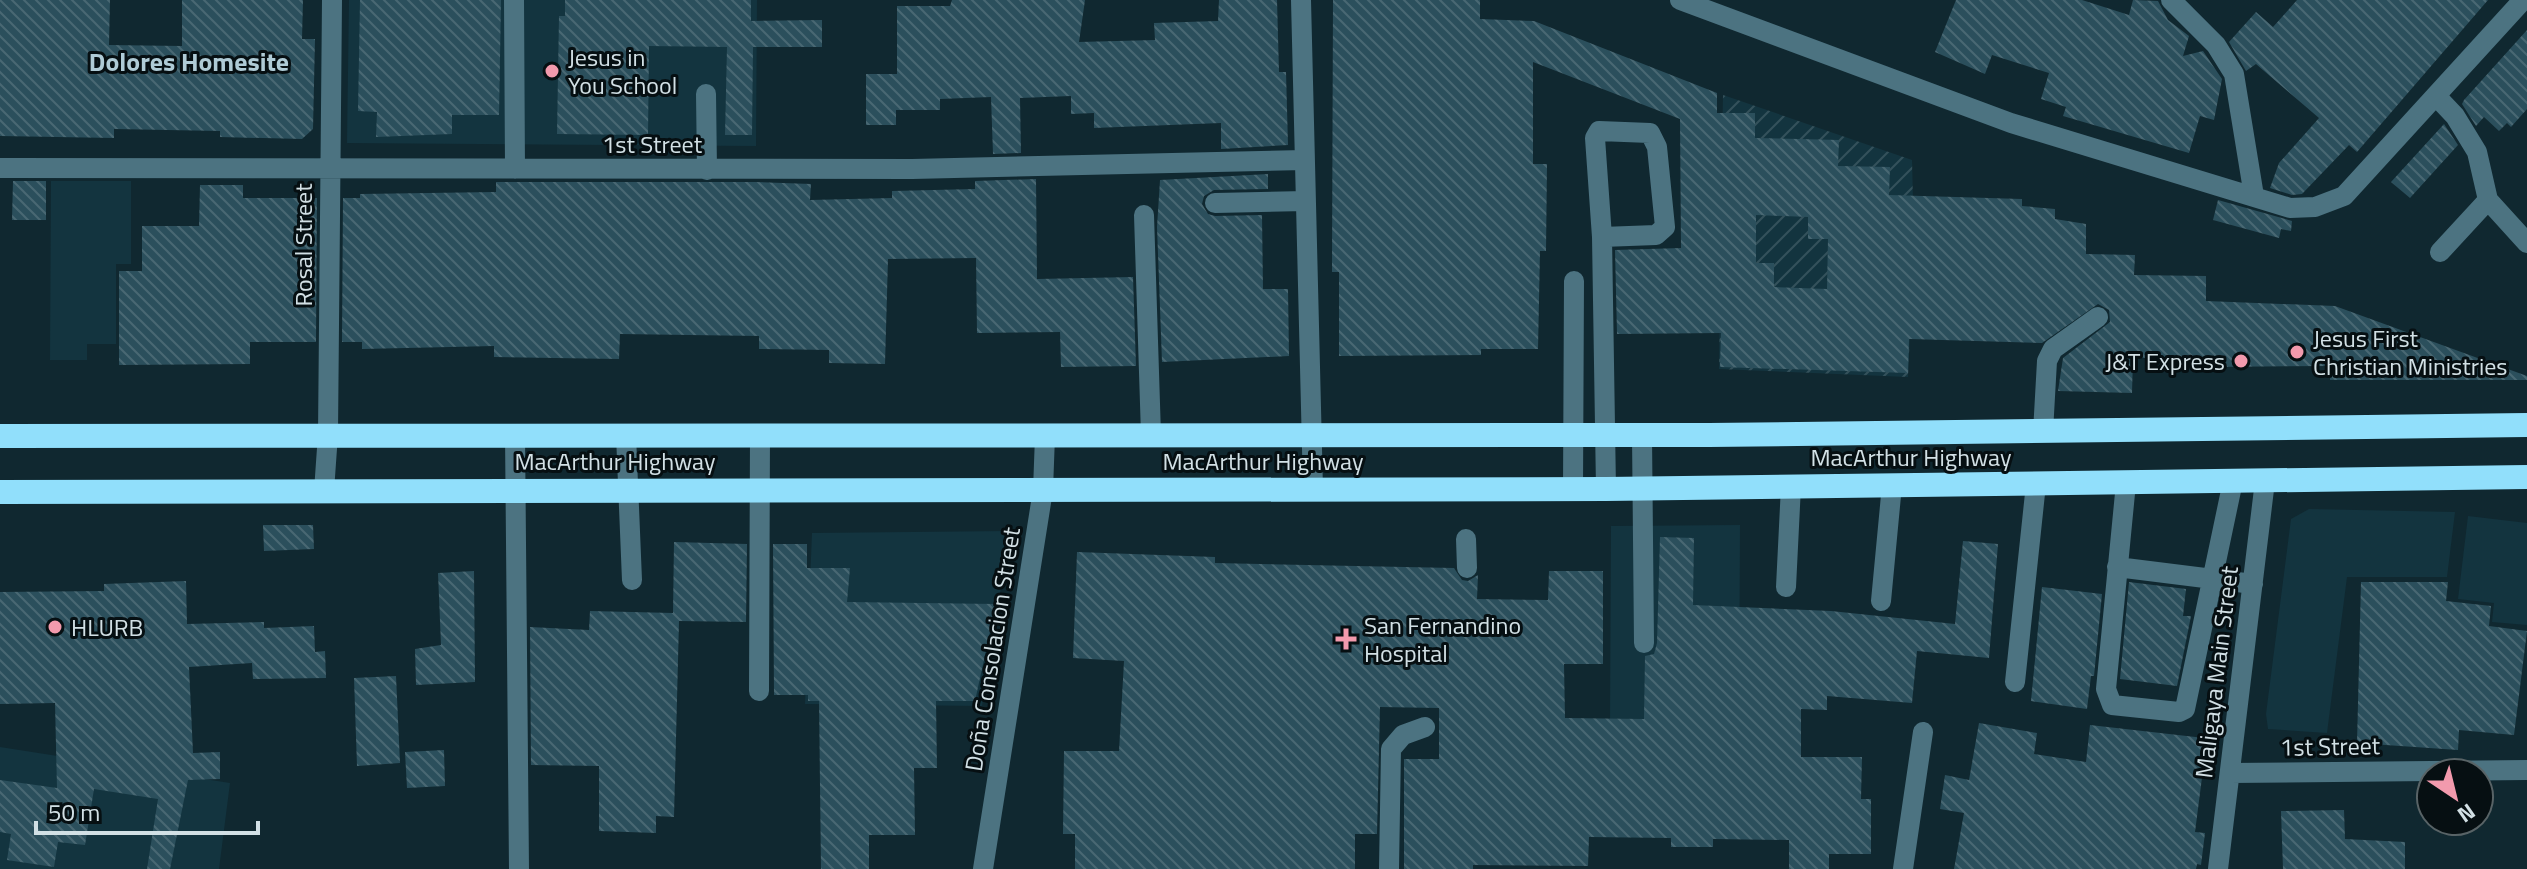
<svg xmlns="http://www.w3.org/2000/svg" width="2527" height="869" viewBox="0 0 2527 869" font-family="'Titillium Web',sans-serif">
	<style>
		.built { fill: #13343f }
		.industrial { fill: url(#industrial-furrows) }
		.building { fill: url(#building-back-hatch); fill-rule: evenodd }
		.lines { fill: none; stroke-linecap: round; stroke-linejoin: round }
		.minor { stroke: #4c7381; stroke-width: 20 }
		.highway { stroke: #91dffb; stroke-width: 24 }
		.poi-dot { fill: #f29aad; stroke: #060f12; stroke-width: 3 }
		.labels { text-anchor: middle; dominant-baseline: central; stroke-width: 6; stroke-linejoin: round; paint-order: stroke }
		.poi-label { font-size: 24px; fill: #d2e0e5; stroke: #060f12; text-anchor: start }
		.street-label { font-size: 24px; fill: #d2e0e5; stroke: #060f12 }
		.neighbourhood-label { font-size: 26px; font-weight: bold; fill: #afcbd6; stroke: #060f12 }
	</style>
	<defs>
		<pattern id="industrial-furrows" width="10" height="10" patternUnits="userSpaceOnUse" patternTransform="scale(2)"><rect width="10" height="10" fill="#13343f"/><path d="M-1 1l2-2M0 10L10 0M9 11l2-2" fill="none" stroke="#34515b"/></pattern>
		<pattern id="building-back-hatch" width="6" height="6" patternUnits="userSpaceOnUse" patternTransform="scale(2)"><rect width="6" height="6" fill="#2b4f5c"/><path d="M-1 5l2 2M0 0l6 6M5-1l2 2" fill="none" stroke="#496873"/></pattern>
	</defs>
	<rect width="100%" height="100%" fill="#102830"/>
	<path class="built" d="M 349,0 L 757,0 L 756,146 L 347,143 Z
		M 51,181 L 131,181 L 131,264 L 116,264 L 116,344 L 87,344 L 87,360 L 50,360 Z
		M 2309,509 L 2455,512 L 2447,577 L 2347,577 L 2327,733 L 2268,729 L 2266,714 L 2291,519 Z
		M 2468,516 L 2527,523 L 2527,625 L 2492,622 L 2494,603 L 2458,599 Z
		M 1740,525 L 1739,727 L 1610,727 L 1611,526 Z
		M 1010,531 L 982,706 L 805,704 L 812,533 Z
		M 0,747 L 230,783 L 219,869 L 0,869 Z"/>
	<path class="industrial" d="M 1723,95 L 1912,160 L 1914,245 L 1908,377 L 1719,369 Z"/>
	<path class="building" d="M 0,0 L 110,0 L 109,45 L 182,46 L 182,0 L 303,0 L 302,39 L 315,39 L 313,129 L 302,139 L 220,137 L 220,131 L 114,129 L 114,138 L 0,136 Z
		M 360,0 L 501,0 L 499,115 L 452,115 L 452,134 L 376,137 L 377,112 L 358,111 Z
		M 565,0 L 751,0 L 751,21 L 822,20 L 822,47 L 753,47 L 752,135 L 725,135 L 727,47 L 649,46 L 648,135 L 557,134 L 559,16 L 565,16 Z
		M 952,0 L 1085,0 L 1079,42 L 1155,40 L 1154,23 L 1218,21 L 1219,0 L 1277,0 L 1279,72 L 1286,72 L 1288,145 L 1221,149 L 1221,123 L 1094,128 L 1094,113 L 1071,114 L 1071,96 L 1020,98 L 1021,153 L 993,154 L 991,97 L 940,99 L 940,110 L 896,110 L 896,125 L 866,125 L 866,74 L 897,74 L 897,6 L 950,6 Z
		M 1333,0 L 1480,0 L 1480,19 L 1534,21 L 1717,93 L 1717,113 L 1755,113 L 1755,138 L 1839,140 L 1838,166 L 1890,167 L 1889,195 L 2022,199 L 2022,206 L 2055,209 L 2055,219 L 2086,224 L 2086,254 L 2135,255 L 2134,275 L 2206,276 L 2206,301 L 2335,306 L 2527,376 L 2527,380 L 2330,380 L 2330,366 L 2208,367 L 2208,358 L 2133,358 L 2132,393 L 2058,391 L 2063,358 L 2110,322 L 2109,310 L 2098,304 L 2042,343 L 1909,339 L 1908,373 L 1720,367 L 1721,333 L 1617,334 L 1615,250 L 1681,248 L 1680,119 L 1533,62 L 1533,164 L 1547,164 L 1546,251 L 1540,251 L 1538,349 L 1481,349 L 1481,355 L 1339,356 L 1339,272 L 1332,272 ZM 1756,215 L 1808,217 L 1808,239 L 1828,239 L 1827,289 L 1774,287 L 1774,263 L 1756,263 Z
		M 1956,0 L 2082,0 L 2129,15 L 2133,0 L 2158,1 L 2168,20 L 2189,36 L 2183,56 L 2203,51 L 2222,79 L 2214,120 L 2200,116 L 2189,153 L 2063,116 L 2066,107 L 2041,99 L 2049,73 L 1992,55 L 1985,74 L 1935,52 Z
		M 2297,0 L 2488,0 L 2357,152 L 2349,145 L 2302,194 L 2292,195 L 2270,188 L 2279,163 L 2319,118 L 2256,64 L 2246,71 L 2229,42 L 2256,12 L 2273,27 Z
		M 2527,30 L 2527,109 L 2511,127 L 2507,123 L 2499,131 L 2484,117 L 2476,126 L 2462,104 L 2464,100 Z
		M 2444,124 L 2458,145 L 2410,198 L 2391,182 Z
		M 1268,174 L 1268,189 L 1214,190 L 1204,196 L 1202,204 L 1208,214 L 1215,216 L 1262,215 L 1263,289 L 1288,289 L 1289,356 L 1162,362 L 1157,227 L 1160,180 Z
		M 1036,179 L 1037,279 L 1133,277 L 1136,366 L 1061,367 L 1060,332 L 977,333 L 976,258 L 888,259 L 885,364 L 829,363 L 829,350 L 759,349 L 759,336 L 620,334 L 619,359 L 494,357 L 494,346 L 362,349 L 362,342 L 342,342 L 343,198 L 360,198 L 360,194 L 496,192 L 496,182 L 755,182 L 811,184 L 810,200 L 892,198 L 892,191 L 975,189 L 975,181 Z
		M 13,181 L 46,181 L 46,220 L 12,220 Z
		M 200,185 L 243,185 L 243,198 L 317,198 L 316,342 L 250,342 L 250,364 L 119,365 L 119,271 L 142,271 L 142,226 L 199,226 Z
		M 2218,200 L 2292,221 L 2291,231 L 2281,229 L 2279,238 L 2213,220 Z
		M 263,525 L 313,525 L 314,549 L 264,551 Z
		M 1660,537 L 1694,538 L 1693,605 L 1831,611 L 1955,624 L 1963,541 L 1998,544 L 1989,658 L 1917,651 L 1912,703 L 1827,696 L 1827,710 L 1801,709 L 1801,757 L 1862,757 L 1861,799 L 1871,799 L 1871,854 L 1829,854 L 1829,869 L 1789,869 L 1789,840 L 1713,839 L 1713,847 L 1671,847 L 1671,838 L 1589,837 L 1588,866 L 1473,865 L 1473,869 L 1404,869 L 1404,759 L 1439,759 L 1439,708 L 1380,707 L 1377,834 L 1355,834 L 1355,869 L 1075,869 L 1075,834 L 1063,834 L 1064,751 L 1119,751 L 1124,661 L 1073,658 L 1077,552 L 1215,557 L 1215,563 L 1454,568 L 1462,580 L 1468,581 L 1478,575 L 1477,599 L 1548,600 L 1549,571 L 1603,571 L 1603,664 L 1564,664 L 1565,718 L 1644,719 L 1645,656 L 1654,654 L 1657,643 Z
		M 674,542 L 747,544 L 746,622 L 679,621 L 674,817 L 656,816 L 656,833 L 599,831 L 599,766 L 531,765 L 530,627 L 589,630 L 590,611 L 673,613 Z
		M 773,544 L 807,544 L 807,568 L 850,568 L 847,602 L 996,604 L 975,701 L 936,701 L 937,768 L 914,768 L 915,835 L 869,835 L 869,869 L 821,869 L 819,701 L 808,701 L 808,695 L 774,695 Z
		M 474,571 L 475,682 L 416,685 L 415,649 L 441,645 L 438,573 Z
		M 186,581 L 187,624 L 264,622 L 264,628 L 314,626 L 315,652 L 325,651 L 326,678 L 253,679 L 252,663 L 189,667 L 193,753 L 220,752 L 220,779 L 188,780 L 170,869 L 147,869 L 158,799 L 94,789 L 85,845 L 58,842 L 54,867 L 7,860 L 11,834 L 0,832 L 0,780 L 57,788 L 55,703 L 0,704 L 0,592 L 104,591 L 104,584 Z
		M 2129,582 L 2186,589 L 2183,616 L 2191,616 L 2177,686 L 2120,679 Z
		M 2361,582 L 2448,582 L 2446,601 L 2491,606 L 2489,626 L 2527,631 L 2514,735 L 2459,730 L 2458,750 L 2357,743 Z
		M 2042,587 L 2102,594 L 2094,676 L 2091,676 L 2087,709 L 2031,701 Z
		M 396,676 L 400,763 L 357,766 L 354,678 Z
		M 1979,723 L 2037,733 L 2034,754 L 2086,762 L 2090,725 L 2213,739 L 2210,763 L 2204,762 L 2195,832 L 2205,833 L 2201,865 L 2197,864 L 2196,869 L 1954,869 L 1964,813 L 1940,809 L 1945,775 L 1969,780 Z
		M 444,750 L 445,786 L 407,788 L 405,752 Z
		M 2344,810 L 2345,839 L 2405,842 L 2405,869 L 2283,869 L 2281,811 Z"/>
	<g class="lines">
		<path class="minor" d="M 514,0 L 515,169
			M 1301,0 L 1313,489
			M 1680,0 L 2011,123 L 2290,208 L 2315,207 L 2344,196 L 2523,0
			M 2171,0 L 2216,45 L 2234,74 L 2254,196
			M 706,94 L 707,170
			M 2437,97 L 2455,116 L 2477,152 L 2488,200 L 2527,243
			M 0,168 L 912,169 L 1304,160
			M 1215,203 L 1305,201
			M 1144,215 L 1151,435
			M 1602,237 L 1656,235 L 1665,227 L 1657,147 L 1650,133 L 1599,131 L 1595,138 L 1602,237 L 1606,489
			M 2440,252 L 2488,200
			M 2043,432 L 2047,361 L 2053,349 L 2098,317
			M 515,434 L 519,869
			M 626,435 L 632,580
			M 1642,435 L 1644,643
			M 2126,483 L 2106,689 L 2112,705 L 2179,712 L 2185,709 L 2233,481
			M 1573,489 L 1574,281
			M 324,491 L 328,434 L 332,0
			M 1466,539 L 1467,568
			M 2117,567 L 2253,584
			M 1786,587 L 1791,486
			M 1881,601 L 1892,485
			M 2015,682 L 2036,484
			M 759,691 L 760,435
			M 2230,773 L 2527,770
			M 983,869 L 1043,490 L 1045,436
			M 1389,869 L 1391,749 L 1403,735 L 1425,727
			M 1903,869 L 1923,732
			M 2218,869 L 2265,481"/>
		<path class="highway" d="M 0,436 L 1709,435 L 2527,425
			M 0,492 L 1606,489 L 2527,477"/>
	</g>
	<g class="poi-dot">
		<circle cx="552" cy="71" r="8"/>
		<circle cx="2297" cy="352" r="8"/>
		<circle cx="2241" cy="361" r="8"/>
		<circle cx="55" cy="627" r="8"/>
		<path d="M1342 627h8v8h8v8h-8v8h-8v-8h-8v-8h8z"/>
	</g>
	<g class="labels">
		<g class="poi-label">
			<text x="568" y="57">Jesus in<tspan x="568" dy="28">You School</tspan></text>
			<text x="2313" y="338">Jesus First<tspan x="2313" dy="28">Christian Ministries</tspan></text>
			<text x="2225" y="361" text-anchor="end">J&amp;T Express</text>
			<text x="1364" y="625">San Fernandino<tspan x="1364" dy="28">Hospital</tspan></text>
			<text x="71" y="627">HLURB</text>
		</g>
		<g class="street-label">
			<text x="652" y="144">1st Street</text>
			<text transform="translate(303 245) rotate(-90)">Rosal Street</text>
			<text x="1911" y="457">MacArthur Highway</text>
			<text x="615" y="461">MacArthur Highway</text>
			<text x="1263" y="461">MacArthur Highway</text>
			<text transform="translate(992 649) rotate(-81)">Doña Consolacion Street</text>
			<text transform="translate(2216 672) rotate(-83)">Maligaya Main Street</text>
			<text transform="translate(2330 746) rotate(-1)">1st Street</text>
		</g>
		<g class="neighbourhood-label">
			<text x="189" y="61">Dolores Homesite</text>
		</g>
	</g>
	<g transform="translate(2455 797) rotate(145)"><circle r="38" fill="#060f12" stroke="#586366" stroke-width="2"/>
	<path d="M0-6L14 30L0 20L-14 30Z" fill="#f29aad"/>
	<text y="-12" font-size="22" font-weight="bold" text-anchor="middle" fill="#d2e0e5">N</text>
	</g>
	<path d="M36 821v12h222v-12" fill="none" stroke="#d2e0e5" stroke-width="4"/>
	<text x="48" y="821" font-size="24" fill="#d2e0e5" stroke="#060f12" stroke-width="6" paint-order="stroke">50 m</text>
</svg>
